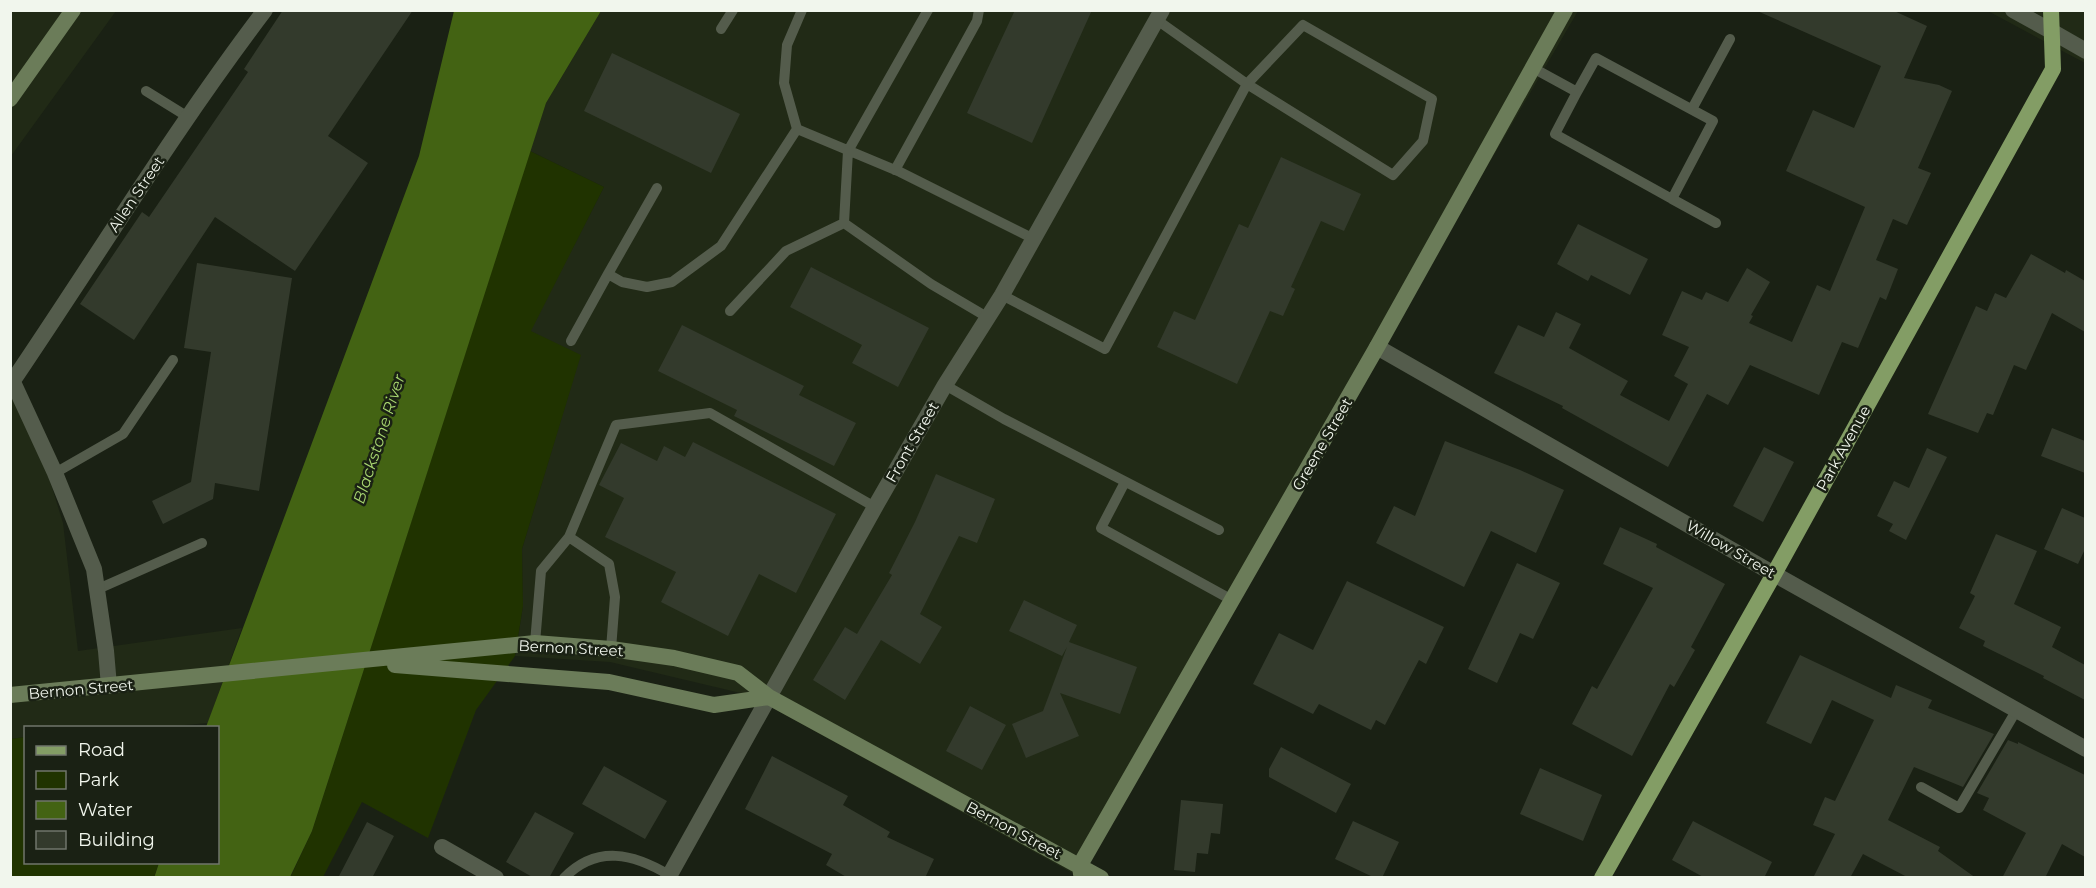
<svg xmlns="http://www.w3.org/2000/svg" width="2096" height="888" viewBox="0 0 2096 888" font-family="Montserrat,sans-serif">
	<style>
		.built { fill: #212a16 }
		.green { fill: #203300 }
		.water { fill: #436313 }
		.building { fill: #333a2c }
		.lines { fill: none; stroke-linecap: round; stroke-linejoin: round }
		.service { stroke: #545c4c; stroke-width: 10 }
		.minor { stroke: #545c4c; stroke-width: 16 }
		.tertiary { stroke: #545c4c; stroke-width: 16 }
		.secondary { stroke: #6b7c59; stroke-width: 16 }
		.primary { stroke: #839d65; stroke-width: 16 }
		.labels { text-anchor: middle; dominant-baseline: central; stroke-width: 5; stroke-linejoin: round; paint-order: stroke }
		.street-label { font-size: 15px; fill: #f1f6ed; stroke: #1a2114 }
		.water-label { font-size: 16px; font-style: italic; fill: #a9d771; stroke: #1a2114 }
	</style>
	<rect width="100%" height="100%" fill="#1a2114"/>
	<path class="built" d="M 11,11 L 116,11 L 11,156 Z
		M 601,11 L 1578,11 L 1074,874 L 749,695 L 610,662 L 515,656 L 523,606 L 522,549 L 580,356 L 530,331 L 604,187 L 530,151 L 546,103 Z
		M 1988,11 L 2085,11 L 2085,63 L 2066,53 Z
		M 10,378 L 20,384 L 63,523 L 78,651 L 242,628 L 208,723 L 152,728 L 26,728 L 25,737 L 11,739 Z"/>
	<path class="green" d="M 530,151 L 604,187 L 531,331 L 581,355 L 522,549 L 523,606 L 515,656 L 476,710 L 428,838 L 362,802 L 323,877 L 290,878 L 312,831 Z
		M 25,737 L 26,862 L 159,863 L 154,877 L 11,878 L 11,739 Z"/>
	<path class="water" d="M 454,11 L 601,11 L 546,103 L 312,831 L 290,877 L 154,878 L 159,863 L 218,862 L 218,728 L 206,727 L 419,156 Z"/>
	<path class="building" d="M 283,10 L 413,10 L 328,136 L 368,163 L 295,271 L 215,217 L 134,340 L 80,304 L 142,212 L 149,217 L 248,72 L 244,69 Z
		M 1015,10 L 1092,10 L 1032,143 L 967,113 Z
		M 1755,10 L 1892,10 L 1927,26 L 1904,78 L 1939,85 L 1952,91 L 1918,168 L 1931,173 L 1907,225 L 1893,219 L 1876,260 L 1898,269 L 1886,300 L 1880,297 L 1858,348 L 1842,342 L 1819,395 L 1750,365 L 1728,405 L 1707,394 L 1668,467 L 1562,408 L 1563,406 L 1494,373 L 1518,325 L 1544,337 L 1556,312 L 1581,324 L 1569,348 L 1628,381 L 1620,395 L 1669,421 L 1688,384 L 1674,376 L 1689,347 L 1662,335 L 1682,291 L 1702,300 L 1706,292 L 1728,302 L 1747,268 L 1770,282 L 1751,315 L 1753,316 L 1749,323 L 1792,342 L 1817,285 L 1830,291 L 1865,207 L 1786,171 L 1813,110 L 1854,128 L 1881,66 Z
		M 612,53 L 740,114 L 711,173 L 584,111 Z
		M 1281,157 L 1361,194 L 1344,231 L 1321,221 L 1291,287 L 1295,289 L 1283,316 L 1270,311 L 1237,384 L 1157,347 L 1174,311 L 1195,320 L 1239,224 L 1248,228 Z
		M 1578,224 L 1648,259 L 1630,295 L 1591,275 L 1588,281 L 1557,264 Z
		M 2031,254 L 2065,273 L 2066,270 L 2085,281 L 2085,332 L 2052,313 L 2026,370 L 2014,365 L 1993,415 L 1987,413 L 1978,433 L 1928,414 L 1976,306 L 1987,311 L 1995,293 L 2006,298 Z
		M 197,263 L 292,278 L 259,491 L 215,483 L 213,499 L 163,524 L 152,501 L 191,482 L 211,352 L 184,348 Z
		M 811,267 L 929,328 L 898,387 L 852,363 L 862,345 L 790,307 Z
		M 682,325 L 804,386 L 799,395 L 856,423 L 834,466 L 734,416 L 737,410 L 658,371 Z
		M 2052,428 L 2085,441 L 2085,473 L 2041,456 Z
		M 1445,441 L 1520,470 L 1564,490 L 1536,553 L 1491,531 L 1464,587 L 1376,543 L 1394,506 L 1415,516 Z
		M 693,442 L 836,514 L 796,593 L 759,574 L 728,636 L 661,602 L 676,572 L 605,537 L 624,498 L 599,485 L 621,443 L 657,461 L 664,446 L 685,457 Z
		M 1764,447 L 1794,462 L 1763,522 L 1733,506 Z
		M 1927,448 L 1947,457 L 1906,540 L 1889,531 L 1893,524 L 1877,516 L 1894,481 L 1909,488 Z
		M 936,474 L 995,499 L 977,543 L 959,536 L 920,614 L 942,627 L 920,664 L 881,640 L 845,700 L 813,680 L 845,627 L 857,634 L 892,575 L 889,573 L 915,522 Z
		M 2062,508 L 2085,518 L 2085,549 L 2078,564 L 2044,549 Z
		M 1620,527 L 1657,544 L 1656,547 L 1725,584 L 1691,647 L 1695,650 L 1674,687 L 1670,684 L 1632,756 L 1572,724 L 1592,686 L 1597,689 L 1653,588 L 1603,564 Z
		M 1996,534 L 2037,551 L 2014,604 L 2061,627 L 2052,647 L 2085,665 L 2085,700 L 2043,678 L 2044,676 L 1983,646 L 1985,641 L 1959,628 L 1975,596 L 1970,593 Z
		M 1517,563 L 1560,583 L 1533,639 L 1520,633 L 1497,683 L 1468,669 Z
		M 1347,581 L 1444,627 L 1426,664 L 1419,660 L 1385,725 L 1376,720 L 1371,730 L 1319,704 L 1313,714 L 1253,684 L 1279,633 L 1313,650 Z
		M 1024,600 L 1077,625 L 1069,642 L 1137,667 L 1120,714 L 1060,693 L 1079,736 L 1026,758 L 1012,724 L 1043,711 L 1067,647 L 1062,656 L 1009,631 Z
		M 1800,655 L 1891,698 L 1896,685 L 1932,700 L 1928,708 L 1994,734 L 1963,787 L 1914,767 L 1888,820 L 1940,847 L 1938,851 L 1976,878 L 1909,878 L 1863,854 L 1850,878 L 1813,878 L 1835,834 L 1813,825 L 1825,797 L 1835,801 L 1874,720 L 1832,700 L 1811,744 L 1766,723 Z
		M 970,706 L 1006,725 L 982,770 L 946,751 Z
		M 2008,740 L 2018,744 L 2018,742 L 2085,775 L 2085,857 L 2062,844 L 2045,878 L 2002,878 L 2026,833 L 1983,810 L 1989,798 L 1977,793 Z
		M 1281,747 L 1351,784 L 1336,813 L 1269,777 L 1269,769 Z
		M 772,756 L 848,796 L 843,805 L 890,832 L 887,837 L 934,859 L 925,878 L 848,878 L 826,865 L 832,854 L 745,809 Z
		M 604,766 L 667,801 L 645,839 L 582,804 Z
		M 1540,768 L 1602,795 L 1583,841 L 1520,814 Z
		M 1181,800 L 1223,804 L 1220,834 L 1211,833 L 1208,854 L 1197,853 L 1195,872 L 1174,870 Z
		M 535,812 L 574,833 L 549,878 L 534,878 L 506,862 Z
		M 1353,821 L 1399,842 L 1382,878 L 1375,878 L 1335,859 Z
		M 1693,821 L 1772,862 L 1764,878 L 1705,878 L 1672,860 Z
		M 367,822 L 394,836 L 372,878 L 338,878 Z"/>
	<g class="lines">
		<path class="service" d="M 802,10 L 787,45 L 784,83 L 797,129 L 900,172 L 1034,239
			M 928,10 L 848,151 L 844,223 L 931,284 L 987,317
			M 721,29 L 733,10
			M 1533,68 L 1577,92 L 1555,134 L 1672,199 L 1713,121 L 1596,58 L 1577,92
			M 146,91 L 188,117
			M 1692,109 L 1730,39
			M 895,170 L 977,21 L 979,10
			M 657,188 L 608,274 L 622,282 L 647,287 L 672,282 L 721,246 L 797,129
			M 1672,199 L 1716,223
			M 1002,295 L 1105,349 L 1247,84 L 1303,25 L 1432,99 L 1423,141 L 1393,175 L 1247,84 L 1157,20
			M 730,311 L 786,251 L 844,223
			M 571,341 L 608,274
			M 945,385 L 1004,419 L 1219,530
			M 55,473 L 123,434 L 173,360
			M 1125,482 L 1101,528 L 1232,600
			M 569,537 L 609,564 L 615,597 L 611,649
			M 98,589 L 202,543
			M 535,643 L 541,571 L 569,537 L 616,425 L 710,413 L 875,507
			M 1921,787 L 1959,808 L 2016,711
			M 564,878 C 597,844 634,854 669,875"/>
		<path class="minor" d="M 2051,31 L 2086,51
			M 1377,347 L 1774,574 L 2086,749
			M 13,382 L 55,473 L 94,569 L 106,651 L 109,686
			M 10,385 C 95,260 173,131 265,10
			M 442,847 L 496,878"/>
		<path class="tertiary" d="M 2013,10 L 2051,31
			M 668,878 L 875,507 L 945,385 L 1002,295 L 1162,10"/>
		<path class="secondary" d="M 10,99 L 73,10
			M 395,665 L 609,682 L 714,705 L 769,697
			M 10,695 L 535,643 L 611,649 L 674,658 L 738,673 L 769,697 L 1101,878
			M 1081,874 L 1080,865 L 1377,347 L 1565,10"/>
		<path class="primary" d="M 1602,878 L 1774,574 L 2053,69 L 2051,10"/>
	</g>
	<g class="labels">
		<g class="street-label">
			<text transform="translate(136 194) rotate(-56)">Allen Street</text>
			<text transform="translate(912 442) rotate(-60)">Front Street</text>
			<text transform="translate(1322 444) rotate(-60)">Greene Street</text>
			<text transform="translate(1843 448) rotate(-61)">Park Avenue</text>
			<text transform="translate(1731 549) rotate(30)">Willow Street</text>
			<text transform="translate(571 648) rotate(3)">Bernon Street</text>
			<text transform="translate(81 689) rotate(-5)">Bernon Street</text>
			<text transform="translate(1014 830) rotate(28)">Bernon Street</text>
		</g>
		<g class="water-label">
			<text transform="translate(379 439) rotate(-72)">Blackstone River</text>
		</g>
	</g>
	<rect width="2096" height="888" fill="none" stroke="#f1f6ed" stroke-width="24"/>
	<rect x="24" y="726" width="195" height="138" fill="#1a2114" stroke="#70766b" stroke-width="1.5"/>
	<rect x="36" y="746" width="30" height="9" fill="#839d65" stroke="#70766b" stroke-width="1.5"/>
	<text x="78" y="756" font-size="18" fill="#f1f6ed">Road</text>
	<rect x="36" y="771" width="30" height="18" fill="#203300" stroke="#70766b" stroke-width="1.5"/>
	<text x="78" y="786" font-size="18" fill="#f1f6ed">Park</text>
	<rect x="36" y="801" width="30" height="18" fill="#436313" stroke="#70766b" stroke-width="1.5"/>
	<text x="78" y="816" font-size="18" fill="#f1f6ed">Water</text>
	<rect x="36" y="831" width="30" height="18" fill="#333a2c" stroke="#70766b" stroke-width="1.5"/>
	<text x="78" y="846" font-size="18" fill="#f1f6ed">Building</text>
</svg>
